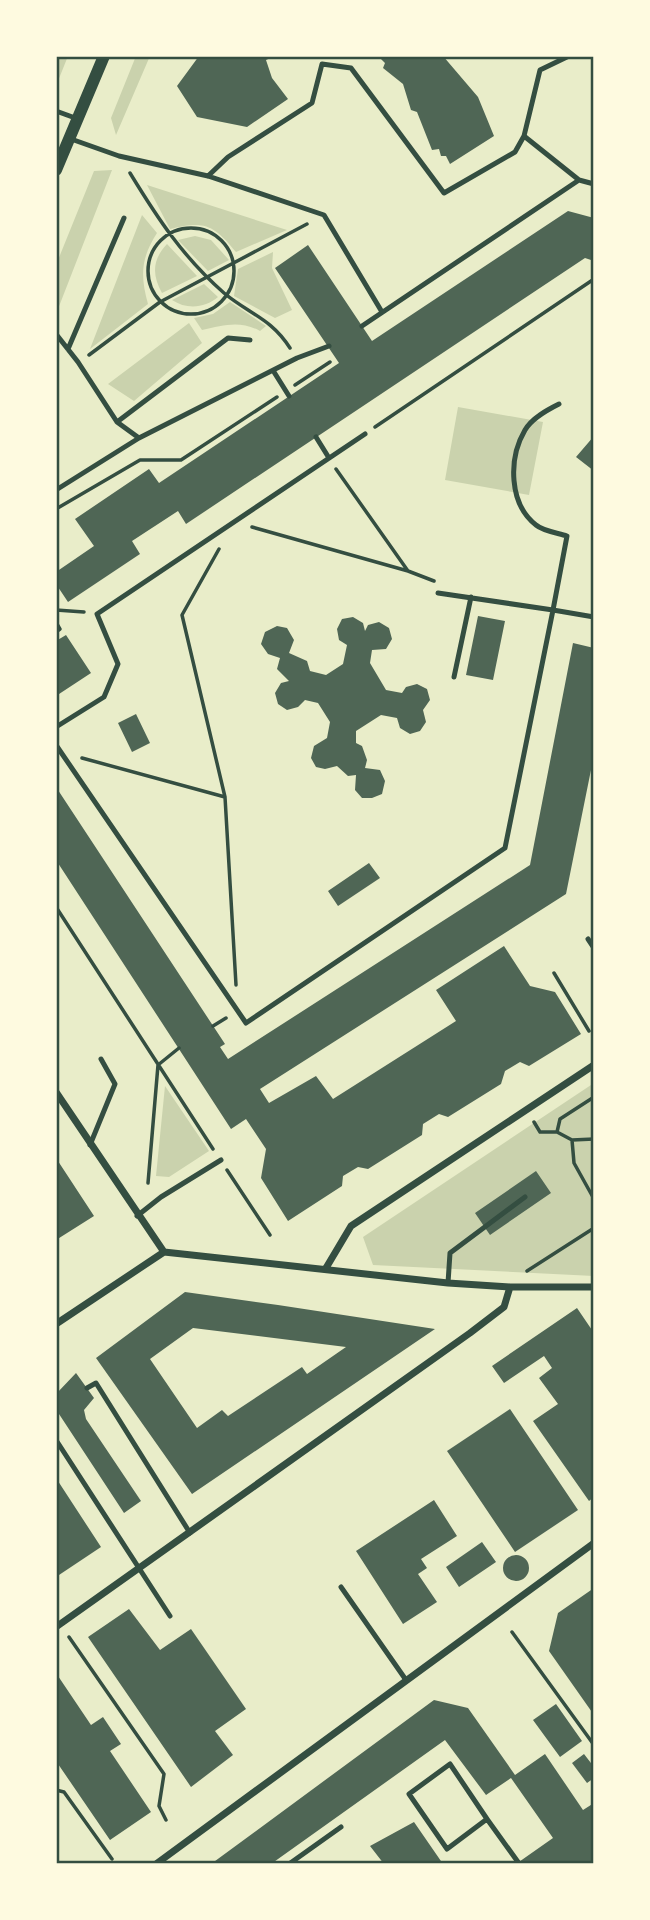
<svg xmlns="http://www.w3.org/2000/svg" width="650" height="1920" viewBox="0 0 650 1920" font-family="Mulish,sans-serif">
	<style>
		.green { fill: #cad2ad }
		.building { fill: #4f6655; fill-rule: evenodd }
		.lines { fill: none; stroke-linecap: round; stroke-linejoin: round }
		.path { stroke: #344e41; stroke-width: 3.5 }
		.service { stroke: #344e41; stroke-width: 5 }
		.minor { stroke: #344e41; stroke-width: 7 }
		.tertiary { stroke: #344e41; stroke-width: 12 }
		.neatline { fill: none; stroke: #344e41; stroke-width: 2.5 }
	</style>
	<rect width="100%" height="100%" fill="#e9edc9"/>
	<path class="green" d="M 56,56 L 68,56 L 56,86 Z
		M 136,56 L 150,56 L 116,135 L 111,118 Z
		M 112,170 L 58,309 L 56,265 L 94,171 Z
		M 147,185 L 287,230 L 236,252 C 214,225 205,220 170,229 Z
		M 142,215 L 157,233 C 141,258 140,275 148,304 L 90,349 Z
		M 195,236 L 211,240 L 229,260 L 208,271 L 178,240 Z
		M 167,244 L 197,276 L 162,293 C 152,275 152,260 167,244 Z
		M 273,252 L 272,268 L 292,310 L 275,318 L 234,296 L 238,269 Z
		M 204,284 L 218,297 C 205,308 187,310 172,300 Z
		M 230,302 L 266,326 L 260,331 C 240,320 224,325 202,330 L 194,318 L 213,314 Z
		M 189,323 L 202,343 L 134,401 L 108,384 Z
		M 458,407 L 543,422 L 529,495 L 445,480 Z
		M 594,1083 L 594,1276 L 373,1265 L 363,1237 Z
		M 165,1086 L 209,1151 L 169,1177 L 156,1176 Z"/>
	<path class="building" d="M 199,56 L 275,56 L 266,60 L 272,78 L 288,99 L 247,127 L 197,117 L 177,86 Z
		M 378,56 L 443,56 L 478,97 L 494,136 L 450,164 L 446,156 L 441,156 L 439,149 L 432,150 L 417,112 L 411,110 L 403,84 L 383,68 L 385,63 Z
		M 568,211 L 594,218 L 594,261 L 585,258 L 186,524 L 178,511 L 132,541 L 140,554 L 68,602 L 56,584 L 56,572 L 94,546 L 75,519 L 149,469 L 159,483 L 339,363 L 275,268 L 308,245 L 372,341 Z
		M 594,436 L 594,471 L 576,457 Z
		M 478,616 L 505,621 L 493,680 L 466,675 Z
		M 353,617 L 363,623 L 365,631 L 368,625 L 379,622 L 389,628 L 392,639 L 386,649 L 372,650 L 370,663 L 386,690 L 402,693 L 406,687 L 417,684 L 427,689 L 430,700 L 423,710 L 426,722 L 420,731 L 410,734 L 400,728 L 397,718 L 381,715 L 356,731 L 356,743 L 362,746 L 367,760 L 365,768 L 380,770 L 385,781 L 382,794 L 372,798 L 362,798 L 355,790 L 356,775 L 348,776 L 337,766 L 325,769 L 316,767 L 311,758 L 314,746 L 327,738 L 330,722 L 318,703 L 305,700 L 298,707 L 287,710 L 278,704 L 275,693 L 281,683 L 289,681 L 277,669 L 280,658 L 268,654 L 261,644 L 265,632 L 277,626 L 287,628 L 294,640 L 289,653 L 307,661 L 310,671 L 326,675 L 343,664 L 347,645 L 339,640 L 337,629 L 342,619 Z
		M 66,635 L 91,673 L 56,696 L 56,641 Z
		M 573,643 L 594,648 L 594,755 L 566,894 L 260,1089 L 269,1103 L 316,1076 L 333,1099 L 456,1021 L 436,990 L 504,946 L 530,986 L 555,992 L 581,1034 L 529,1066 L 520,1062 L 505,1071 L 501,1084 L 448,1117 L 439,1114 L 423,1124 L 422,1135 L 368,1169 L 358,1167 L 343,1176 L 342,1186 L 288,1221 L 261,1178 L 266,1149 L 246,1119 L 231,1129 L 56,860 L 56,787 L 225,1044 L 220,1047 L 228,1059 L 530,865 Z
		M 136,714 L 150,743 L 132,752 L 118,723 Z
		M 369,863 L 380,878 L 338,906 L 328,891 Z
		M 56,1158 L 94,1216 L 56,1240 Z
		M 536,1171 L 551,1193 L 490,1235 L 475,1213 Z
		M 185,1292 L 278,1305 L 435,1329 L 192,1494 L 96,1358 ZM 193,1328 L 274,1338 L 346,1347 L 307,1374 L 302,1367 L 228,1416 L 222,1410 L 197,1428 L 150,1359 Z
		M 577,1308 L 594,1333 L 594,1497 L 589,1501 L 533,1421 L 558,1404 L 539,1378 L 552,1368 L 544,1356 L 504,1383 L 492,1366 Z
		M 76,1373 L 94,1398 L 84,1410 L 86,1419 L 141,1501 L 124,1513 L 59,1414 L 57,1393 Z
		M 510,1409 L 578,1510 L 515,1552 L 447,1451 Z
		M 56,1478 L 101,1547 L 56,1577 Z
		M 434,1500 L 457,1536 L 421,1559 L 427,1568 L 418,1574 L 437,1602 L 403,1624 L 356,1551 Z
		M 482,1542 L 496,1562 L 459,1587 L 446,1567 Z
		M503 1568a13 13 0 1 1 26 0a13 13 0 1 1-26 0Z
		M 594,1588 L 592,1637 L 594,1715 L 549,1651 L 558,1613 Z
		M 129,1609 L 160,1650 L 191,1629 L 246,1709 L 215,1731 L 233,1755 L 191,1787 L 88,1637 Z
		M 56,1673 L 91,1725 L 103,1717 L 121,1744 L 110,1751 L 151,1812 L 110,1840 L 56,1761 Z
		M 434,1700 L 468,1708 L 515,1775 L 545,1754 L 583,1810 L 594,1803 L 594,1864 L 516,1864 L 553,1838 L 511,1778 L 486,1795 L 445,1740 L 271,1864 L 211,1864 Z
		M 556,1704 L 582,1741 L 560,1757 L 533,1720 Z
		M 584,1754 L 594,1767 L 594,1778 L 587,1783 L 572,1763 Z
		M 414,1822 L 443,1864 L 384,1864 L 370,1846 Z"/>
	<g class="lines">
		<path class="path" d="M 130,173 C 158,219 183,257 224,293 C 249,314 271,318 290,348
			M148 271a43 43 0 1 1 86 0a43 43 0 1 1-86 0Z
			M 89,355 L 160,302 L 307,224
			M 295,385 L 330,362
			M 375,427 L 594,279
			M 336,469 L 408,571 L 434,581
			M 56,509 L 140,460 L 181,460 L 277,397
			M 252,527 L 408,571
			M 219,549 L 182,615 L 225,797 L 236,985
			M 56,610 L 84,612
			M 56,622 L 60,629 L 56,632
			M 82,758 L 225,797
			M 56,907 L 213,1149
			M 554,973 L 589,1031
			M 213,1026 L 226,1018
			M 534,1122 L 540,1132 L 557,1132 L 572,1140 L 574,1163 L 594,1199
			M 557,1132 L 560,1119 L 594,1097
			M 572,1140 L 594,1139
			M 227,1170 L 270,1235
			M 148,1183 L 158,1065 L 179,1048
			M 527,1271 L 594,1228
			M 512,1632 L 594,1745
			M 69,1637 L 164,1774 L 159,1806 L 166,1820
			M 56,1790 L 64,1792 L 112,1859"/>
		<path class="service" d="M 56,111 L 78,119
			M 524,136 L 540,70 L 569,56
			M 71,139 L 119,156 L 208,176 L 324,215 L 382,312
			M 208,176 L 228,157 L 312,103 L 322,64 L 351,68 L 444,193 L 515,152 L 524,136 L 579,180
			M 362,326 L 579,180 L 594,184
			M 56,334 L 78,362 L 117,422 L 139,438 L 297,358 L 329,346
			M 68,349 L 124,218
			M 274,372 L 289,396
			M 117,422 L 228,338 L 250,340
			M 316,437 L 329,458
			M 56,490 L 139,438
			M 438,593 L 553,610 L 567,536 C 558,533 543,531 536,525 C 509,504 508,459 525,430 C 532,418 547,410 559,404
			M 454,677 L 471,597
			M 56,727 L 104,697 L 118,664 L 97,614 L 365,434
			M 56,745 L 246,1023 L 505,848 L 553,610 L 594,617
			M 588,939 L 594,948
			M 90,1145 L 115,1084 L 101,1059
			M 137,1216 L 161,1197 L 221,1160
			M 448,1283 L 450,1253 L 525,1197
			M 87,1388 L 96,1383 L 190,1533
			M 56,1440 L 170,1616
			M 341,1587 L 406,1680
			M 487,1819 L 450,1764 L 409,1794 L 447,1849 L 487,1819 L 518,1862
			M 289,1864 L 341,1827"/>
		<path class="minor" d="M 56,1092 L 164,1252 L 448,1283 L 510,1287 L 594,1287
			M 326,1268 L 351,1226 L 594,1065
			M 56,1324 L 164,1252
			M 56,1627 L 470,1333 L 504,1307 L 510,1287
			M 156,1864 L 594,1543"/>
		<path class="tertiary" d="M 56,170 L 104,56"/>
	</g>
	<rect width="650" height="1920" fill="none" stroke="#fefae0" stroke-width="116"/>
	<rect x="58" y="58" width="534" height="1804" class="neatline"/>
</svg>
